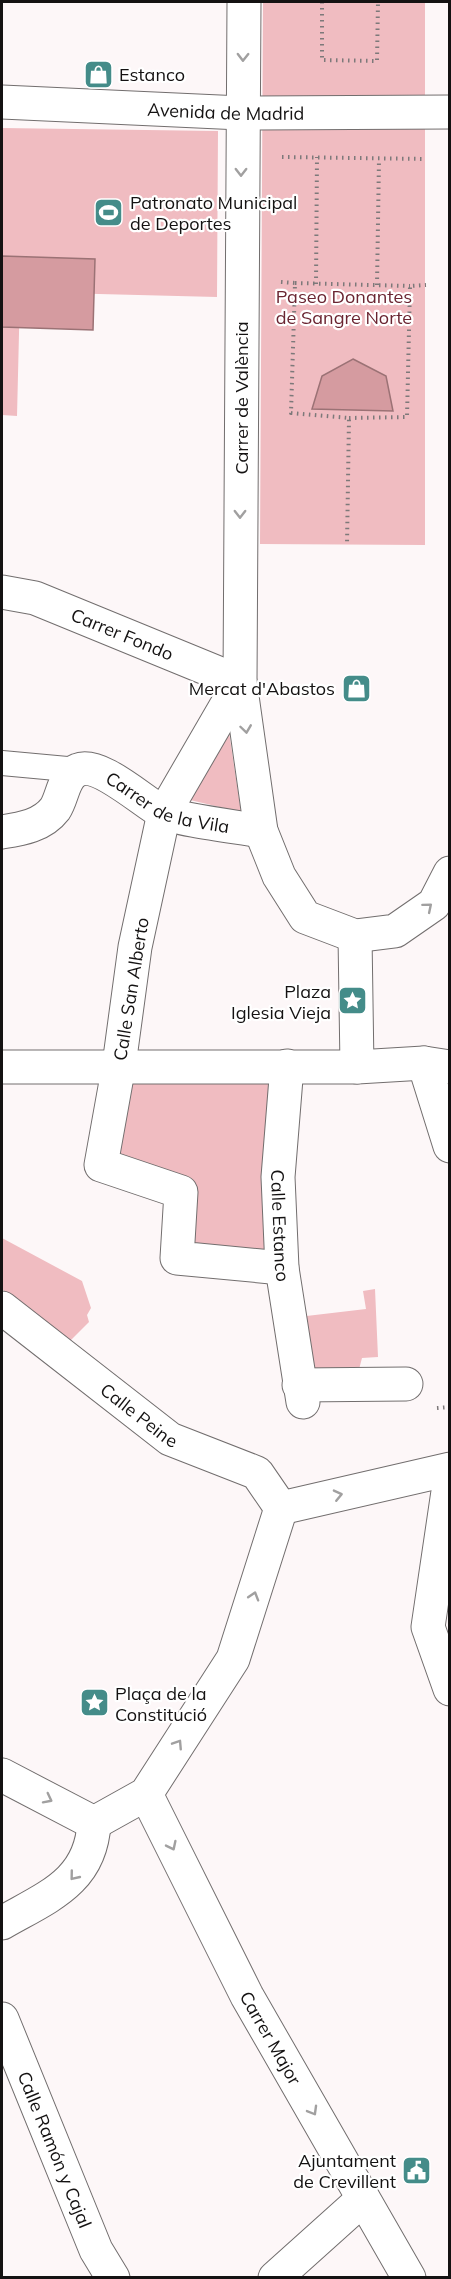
<svg xmlns="http://www.w3.org/2000/svg" width="451" height="2279" viewBox="0 0 451 2279" font-family="Mulish,sans-serif">
	<style>
		.green { fill: #f0bcc1 }
		.water { fill: #d59ba0; stroke: #9b7275; stroke-width: 1.5 }
		.lines { fill: none; stroke-linecap: round; stroke-linejoin: round }
		.lane-casing { stroke: #726e6e; stroke-width: 26 }
		.street-casing { stroke: #726e6e; stroke-width: 35 }
		.path { stroke: #7d797a; stroke-width: 4; stroke-dasharray: 1.5 4.5; stroke-linecap: butt }
		.lane { stroke: #fff; stroke-width: 24 }
		.street { stroke: #fff; stroke-width: 33 }
		.oneway { stroke: #a1a0a0 }
		.labels { text-anchor: middle; dominant-baseline: central; stroke-width: 4.5; stroke-linejoin: round; paint-order: stroke }
		.poi-label { font-size: 18px; fill: #141212; stroke: #fff; text-anchor: start }
		.street-label { font-size: 18px; fill: #141212; stroke: #fff }
		.park-label { font-size: 18px; fill: #6a2431; stroke: #fff }
	</style>
	<rect width="100%" height="100%" fill="#fdf7f8"/>
	<path class="green" d="M 263,2 L 425,2 L 425,545 L 260,544 Z
		M 2,128 L 218,131 L 217,297 L 20,292 L 17,416 L 2,415 Z
		M 229,732 L 241,812 L 190,800 Z
		M 277,1072 L 273,1258 L 188,1248 L 190,1183 L 118,1160 L 132,1073 Z
		M 2,1238 L 82,1281 L 91,1308 L 87,1315 L 89,1322 L 69,1342 L 2,1289 Z
		M 375,1289 L 378,1357 L 362,1358 L 357,1377 L 304,1378 L 298,1317 L 366,1309 L 363,1291 Z"/>
	<path class="water" d="M 2,256 L 95,259 L 93,330 L 2,327 Z
		M 353,359 L 386,376 L 393,411 L 312,409 L 322,376 Z"/>
	<g class="lines">
		<defs>
			<path id="lane" d="M 2,763 L 78,770"/>
			<g id="street">
				<path d="M 244,2 L 240,682 L 261,831 L 279,876 L 305,917 L 355,936 L 395,931 L 434,904 L 450,873"/>
				<path id="s1" d="M 2,102 L 241,113 L 450,112"/>
				<path id="s2" d="M 2,592 L 35,598 L 240,682 L 164,813 L 135,947 L 119,1065 L 101,1165 L 181,1192 L 177,1258 L 282,1268"/>
				<path id="s3" d="M 2,832 C 21,829 42,826 55,809 C 63,797 63,776 78,770 C 99,761 142,801 162,812 C 178,820 239,827 261,831"/>
				<path d="M 355,936 L 357,1067"/>
				<path d="M 424,1063 L 450,1146"/>
				<path id="s4" d="M 287,1066 L 278,1177 L 282,1268 L 303,1402"/>
				<path d="M 2,1067 L 357,1067 L 424,1063 L 450,1067"/>
				<path id="s5" d="M 2,1308 L 170,1439 L 257,1473 L 281,1508"/>
				<path d="M 299,1385 L 406,1384"/>
				<path d="M 450,1478 L 428,1627 L 450,1689"/>
				<path d="M 281,1508 L 450,1469"/>
				<path d="M 2,1775 L 94,1823"/>
				<path id="s6" d="M 146,1794 L 247,1996 L 409,2278"/>
				<path d="M 94,1823 L 146,1794 L 233,1659 L 281,1508"/>
				<path d="M 2,1923 C 47,1897 91,1882 94,1823"/>
				<path id="s7" d="M 2,2019 L 96,2250 L 113,2278"/>
				<path d="M 275,2278 L 363,2199"/>
			</g>
		</defs>
		<use href="#lane" class="lane-casing"/>
		<use href="#street" class="street-casing"/>
		<path class="path" d="M 322,2 L 322,60 L 377,61 L 378,2
			M 282,157 L 425,159
			M 281,282 L 295,283 L 291,413 L 349,418 L 347,545
			M 295,283 L 410,286
			M 316,284 L 317,157
			M 377,285 L 379,159
			M 349,418 L 407,417 L 410,286 L 426,285
			M 437,1408 L 450,1407"/>
		<use href="#lane" class="lane"/>
		<use href="#street" class="street"/>
	</g>
	<defs><path id="oneway-chevron" d="M-2-3.5L2.5 0L-2 3.5" fill="none" stroke-width="1.6" stroke-linecap="round" stroke-linejoin="round" transform="scale(1.5)"/></defs>
	<g class="oneway">
		<use href="#oneway-chevron" transform="translate(243 57) rotate(91)"/>
		<use href="#oneway-chevron" transform="translate(241 172) rotate(90)"/>
		<use href="#oneway-chevron" transform="translate(240 514) rotate(90)"/>
		<use href="#oneway-chevron" transform="translate(246 729) rotate(82)"/>
		<use href="#oneway-chevron" transform="translate(428 907) rotate(-40)"/>
		<use href="#oneway-chevron" transform="translate(338 1495) rotate(-13)"/>
		<use href="#oneway-chevron" transform="translate(254 1596) rotate(-73)"/>
		<use href="#oneway-chevron" transform="translate(178 1744) rotate(-57)"/>
		<use href="#oneway-chevron" transform="translate(48 1799) rotate(27)"/>
		<use href="#oneway-chevron" transform="translate(172 1846) rotate(64)"/>
		<use href="#oneway-chevron" transform="translate(74 1876) rotate(129)"/>
		<use href="#oneway-chevron" transform="translate(313 2111) rotate(60)"/>
	</g>
	<defs>
		<symbol id="shop-square" viewBox="-11 -11 22 22"><rect x="-9" y="-9" width="18" height="18" rx="4" fill="#448c89" stroke="#fff"/><path d="M-5-2.5h2.3a2.7 3.5 0 0 1 5.4 0H5L5.5 6h-11ZM-1.5-2.5h3a1.5 2.3 0 0 0-3 0Z" fill="#fff"/></symbol>
		<symbol id="stadium-square" viewBox="-11 -11 22 22"><rect x="-9" y="-9" width="18" height="18" rx="4" fill="#448c89" stroke="#fff"/><path d="M0-5a6.5 5 0 1 0 0 10a6.5 5 0 1 0 0-10ZM-3.5-1.8h7v3.6h-7Z" fill="#fff"/></symbol>
		<symbol id="sight-square" viewBox="-11 -11 22 22"><rect x="-9" y="-9" width="18" height="18" rx="4" fill="#448c89" stroke="#fff"/><path d="M0-6L1.8-2.2L6-1.7L2.9 1.2L3.7 5.4L0 3.3L-3.7 5.4L-2.9 1.2L-6-1.7L-1.8-2.2Z" fill="#fff"/></symbol>
		<symbol id="civic-square" viewBox="-11 -11 22 22"><rect x="-9" y="-9" width="18" height="18" rx="4" fill="#448c89" stroke="#fff"/><path d="M-.6-6.5H3V-4.5H.6V-3L4-1V1h2V6H-6V1h2V-1L-.6-3ZM-1.2 2.5V6h2.4V2.5Z" fill="#fff"/></symbol>
	</defs>
	<g fill-rule="evenodd">
		<use href="#shop-square" x="82" y="58" width="33" height="33"/>
		<use href="#stadium-square" x="92" y="196" width="33" height="33"/>
		<use href="#shop-square" x="340" y="672" width="33" height="33"/>
		<use href="#sight-square" x="336" y="984" width="33" height="33"/>
		<use href="#sight-square" x="78" y="1686" width="33" height="33"/>
		<use href="#civic-square" x="400" y="2154" width="33" height="33"/>
	</g>
	<g class="labels">
		<g class="poi-label">
			<text x="119" y="74">Estanco</text>
			<text x="130" y="202">Patronato Municipal<tspan x="130" dy="21">de Deportes</tspan></text>
			<text x="335" y="688" text-anchor="end">Mercat d'Abastos</text>
			<text x="331" y="991" text-anchor="end">Plaza<tspan x="331" dy="21">Iglesia Vieja</tspan></text>
			<text x="115" y="1693">Plaça de la<tspan x="115" dy="21">Constitució</tspan></text>
			<text x="396" y="2160" text-anchor="end">Ajuntament<tspan x="396" dy="21">de Crevillent</tspan></text>
		</g>
		<g class="street-label">
			<text stroke="none"><textPath href="#s1" startOffset="224">Avenida de Madrid</textPath></text>
			<text transform="translate(241 398) rotate(-90)">Carrer de València</text>
			<text stroke="none"><textPath href="#s2" startOffset="128">Carrer Fondo</textPath></text>
			<text stroke="none"><textPath href="#s3" startOffset="204">Carrer de la Vila</textPath></text>
			<text transform="translate(131 989) rotate(-81)">Calle San Alberto</text>
			<text stroke="none"><textPath href="#s4" startOffset="160">Calle Estanco</textPath></text>
			<text stroke="none"><textPath href="#s5" startOffset="174">Calle Peine</textPath></text>
			<text stroke="none"><textPath href="#s6" startOffset="274">Carrer Major</textPath></text>
			<text stroke="none"><textPath href="#s7" startOffset="141">Calle Ramón y Cajal</textPath></text>
		</g>
		<g class="park-label">
			<text x="344" y="296">Paseo Donantes<tspan x="344" dy="21">de Sangre Norte</tspan></text>
		</g>
	</g>
	<rect width="451" height="2279" fill="none" stroke="#141212" stroke-width="6"/>
</svg>
